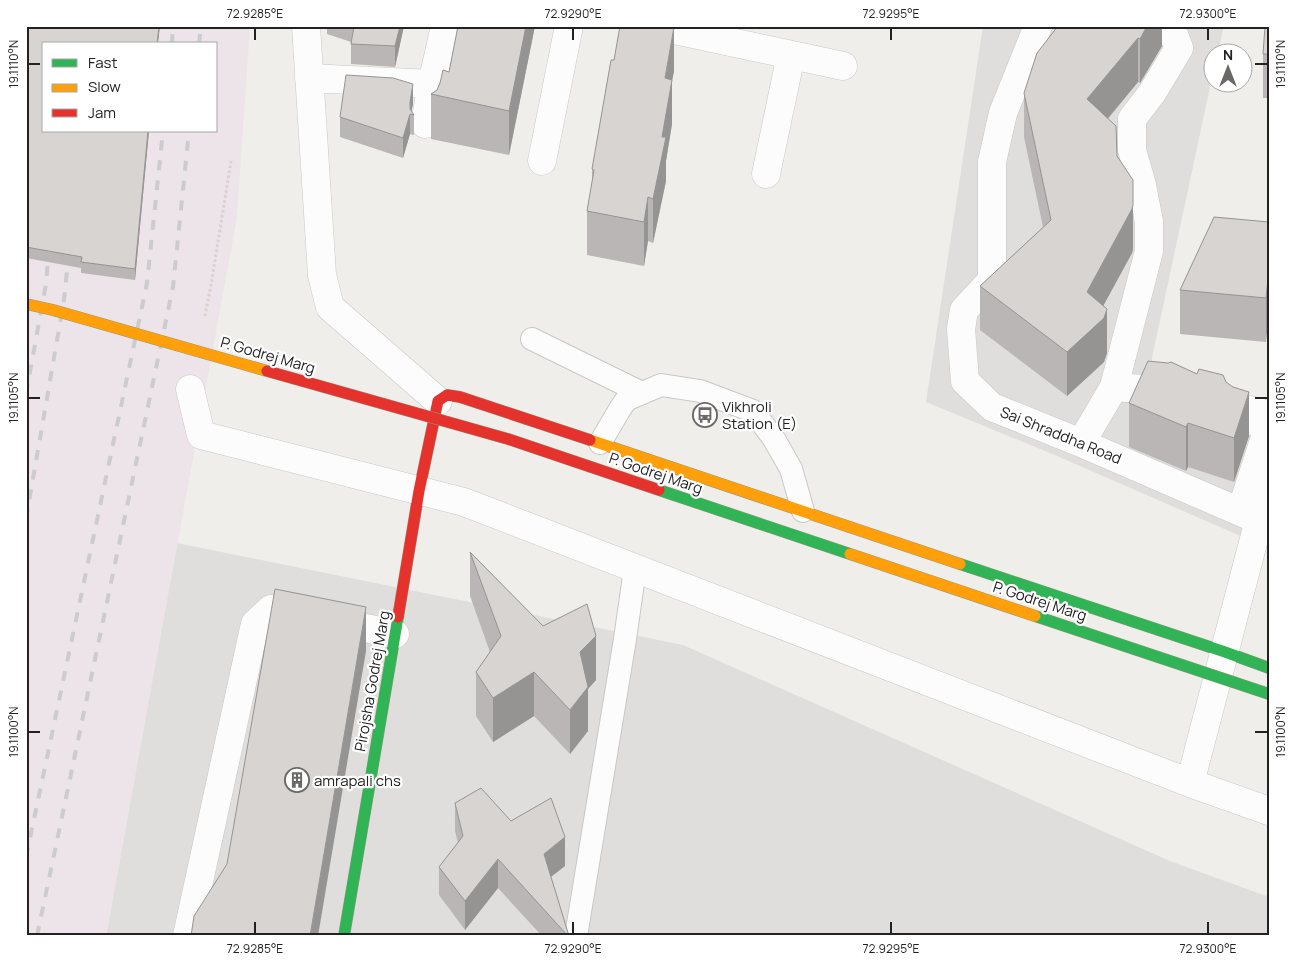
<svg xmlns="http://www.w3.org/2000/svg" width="1295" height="962" viewBox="0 0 1295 962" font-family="Manrope,sans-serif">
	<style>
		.residential { fill: #dfdedc }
		.industrial { fill: #ede4e9; fill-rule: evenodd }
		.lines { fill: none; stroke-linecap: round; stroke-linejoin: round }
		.lane-casing { stroke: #c9c8c7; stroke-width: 24 }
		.street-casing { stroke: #c9c8c7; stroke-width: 29 }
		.fast-casing { stroke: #999a82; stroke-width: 12 }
		.slow-casing { stroke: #999a82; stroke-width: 12 }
		.jam-casing { stroke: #999a82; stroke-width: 12 }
		.path { stroke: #dccecd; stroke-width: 3; stroke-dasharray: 2.5 2.5; stroke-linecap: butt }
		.lane { stroke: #fdfcfc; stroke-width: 22 }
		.street { stroke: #fdfcfc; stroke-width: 28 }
		.fast { stroke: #30b455; stroke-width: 11 }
		.slow { stroke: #ff9f0a; stroke-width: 11 }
		.jam { stroke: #e5322d; stroke-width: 11 }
		.rail { stroke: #ccc; stroke-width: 4; stroke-dasharray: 10 10; stroke-linecap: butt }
		.fast-bridge-casing { stroke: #999a82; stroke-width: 12; stroke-linecap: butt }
		.slow-bridge-casing { stroke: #999a82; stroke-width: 12; stroke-linecap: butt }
		.jam-bridge-casing { stroke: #999a82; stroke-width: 12; stroke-linecap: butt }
		.fast-bridge { stroke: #30b455; stroke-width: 11 }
		.slow-bridge { stroke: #ff9f0a; stroke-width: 11 }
		.jam-bridge { stroke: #e5322d; stroke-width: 11 }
		.wall { fill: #b9b6b5 }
		.shaded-wall { fill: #969493 }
		.building { fill: #d7d4d2; stroke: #969493 }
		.ticks { fill: none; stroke: #222; stroke-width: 2 }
		.labels { text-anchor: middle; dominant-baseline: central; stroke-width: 4.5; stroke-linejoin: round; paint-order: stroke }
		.street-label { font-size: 15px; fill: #222; stroke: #fff }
		.poi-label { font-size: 15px; fill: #222; stroke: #fff; text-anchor: start }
		.neatline { fill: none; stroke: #222; stroke-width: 2 }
		.ticks-label { font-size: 12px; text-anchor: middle; fill: #222 }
	</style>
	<rect width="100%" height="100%" fill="#f0eeeb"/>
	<path class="residential" d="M 983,26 L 1224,26 L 1218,52 L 1212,52 L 1212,78 L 1146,386 L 1269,439 L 1245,538 L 1057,456 L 926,402 Z
		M 177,543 L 683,645 L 1170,861 L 1269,897 L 1269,936 L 106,936 Z"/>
	<path class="industrial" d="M 26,26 L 250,26 L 237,217 L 106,936 L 26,936 ZM 44,44 L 216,44 L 216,131 L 44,131 Z"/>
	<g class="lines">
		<defs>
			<path id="lane" d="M 532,339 L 642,393
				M 600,443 L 620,409 L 626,400 L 661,385 L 700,391 L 753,411 L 774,439 L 791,469 L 803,511
				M 576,936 L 625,639 L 635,569"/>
			<path id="street" d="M 306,26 L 322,275 L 330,307 L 438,401
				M 656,26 L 843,66
				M 1038,26 L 1003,113 L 992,162 L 992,280 L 964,310 L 961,329 L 965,381 L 992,407 L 1081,443 L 1259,520
				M 1155,26 L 1174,35 L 1179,48 L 1152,93 L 1132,119 L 1132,150 L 1142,185 L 1149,222 L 1149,251 L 1114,387 L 1172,391
				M 309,78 L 432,84 L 445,26
				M 425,124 L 432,84
				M 542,161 L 569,26
				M 766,174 L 791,55
				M 190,389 L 201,435 L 464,502 L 1190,783 L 1269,811
				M 1214,401 L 1269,415
				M 1238,416 L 1265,425 L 1266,434 L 1241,511
				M 1081,443 L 1114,387
				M 1190,783 L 1259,520 L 1269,488
				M 187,936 L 255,624 L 271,609 L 395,634"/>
			<path id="fast" d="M 960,564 L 1225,652 L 1269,668
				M 344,936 L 398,617"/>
			<path id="slow" d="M 590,440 L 960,564"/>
			<path id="jam" d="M 398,617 L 419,491 L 438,401 L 447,395 L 460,397 L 590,440"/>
		</defs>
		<use href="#lane" class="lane-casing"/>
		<use href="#street" class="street-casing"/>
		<use href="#fast" class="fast-casing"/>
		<use href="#slow" class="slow-casing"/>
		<use href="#jam" class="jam-casing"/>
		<path class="path" d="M 205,316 L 211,285 L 231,161"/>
		<use href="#lane" class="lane"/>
		<use href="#street" class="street"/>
		<use href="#fast" class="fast"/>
		<use href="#slow" class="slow"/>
		<use href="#jam" class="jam"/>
		<path class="rail" d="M 172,44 L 173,26
			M 199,44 L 201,26
			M 26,394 L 46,284 L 49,248
			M 26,519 L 64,300 L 69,251
			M 26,857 L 147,283 L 163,131
			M 37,936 L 173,287 L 189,131"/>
		<defs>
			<path id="fast-bridge" d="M 659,490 L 850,554
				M 1035,616 L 1269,694"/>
			<path id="slow-bridge" d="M 26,304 L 53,310 L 267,371
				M 850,554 L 1035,616"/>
			<path id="jam-bridge" d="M 267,371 L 508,439 L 659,490"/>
		</defs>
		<use href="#fast-bridge" class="fast-bridge-casing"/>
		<use href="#slow-bridge" class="slow-bridge-casing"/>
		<use href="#jam-bridge" class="jam-bridge-casing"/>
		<use href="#fast-bridge" class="fast-bridge"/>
		<use href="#slow-bridge" class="slow-bridge"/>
		<use href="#jam-bridge" class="jam-bridge"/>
	</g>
	<path class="wall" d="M 26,26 L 44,131 L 149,131 L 135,280 L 81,273 L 81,268 L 26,258 Z
		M 327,26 L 404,26 L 395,67 L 351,64 L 351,42 L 327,34 Z
		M 458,26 L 535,26 L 509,155 L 431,139 L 431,94 L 437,90 L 440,83 L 449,72 Z
		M 1162,26 L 1162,46 L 1140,83 L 1138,82 L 1108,119 L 1117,156 L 1133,249 L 1132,253 L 1103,306 L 1107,353 L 1104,362 L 1067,396 L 980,330 L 980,286 L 1043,227 L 1024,137 L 1024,93 Z
		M 1269,26 L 1269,98 L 1263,98 L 1263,54 Z
		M 674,71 L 672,81 L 672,124 L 666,161 L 666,181 L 653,243 L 648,241 L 644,266 L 587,255 L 587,211 L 592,184 L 592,169 Z
		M 413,104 L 411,111 L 414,115 L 414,135 L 410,134 L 403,158 L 340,137 L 340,117 Z
		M 1269,222 L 1266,342 L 1180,334 L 1180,290 Z
		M 1129,403 L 1249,436 L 1234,482 L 1188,467 L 1186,471 L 1129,447 Z
		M 470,552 L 596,680 L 588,689 L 588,731 L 570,754 L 534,716 L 493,742 L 476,716 L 476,672 L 490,652 L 470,596 Z
		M 455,803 L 511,821 L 565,866 L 551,877 L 569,936 L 542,936 L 498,888 L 465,930 L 439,895 L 439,867 L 458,843 L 455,831 Z"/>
	<path class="shaded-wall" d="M 159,26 L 160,26 L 158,44 L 157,44 Z
		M 400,26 L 404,26 L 395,67 L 395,46 Z
		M 526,26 L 535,26 L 509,155 L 509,111 Z
		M 1147,26 L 1162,26 L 1162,46 L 1140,83 L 1140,39 Z
		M 674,27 L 674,71 L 672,81 L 672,124 L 666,161 L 666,181 L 653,243 L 653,199 L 662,137 L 665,78 Z
		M 1138,38 L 1138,82 L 1087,143 L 1087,99 Z
		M 413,84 L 413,104 L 411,114 L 410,102 Z
		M 410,114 L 410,134 L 403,158 L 403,138 Z
		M 148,131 L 149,131 L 135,280 L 135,269 Z
		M 648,197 L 648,241 L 644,266 L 644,222 Z
		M 1133,205 L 1133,249 L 1132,253 L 1089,332 L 1107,309 L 1107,353 L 1104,362 L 1067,396 L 1067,352 L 1087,292 Z
		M 1269,268 L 1269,312 L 1266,342 L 1266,298 Z
		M 1249,392 L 1249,436 L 1234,482 L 1234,438 Z
		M 1188,423 L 1188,467 L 1186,471 L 1186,427 Z
		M 366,607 L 366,651 L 318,936 L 310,936 Z
		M 596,636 L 596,680 L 588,689 L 588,731 L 570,754 L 570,710 L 580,652 Z
		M 534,672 L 534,716 L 493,742 L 493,698 Z
		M 565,837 L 565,866 L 544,882 L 544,854 Z
		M 498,859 L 498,888 L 465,930 L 465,901 Z"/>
	<path class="building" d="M 26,26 L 159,26 L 157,44 L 44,44 L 44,131 L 148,131 L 135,269 L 81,262 L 82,257 L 26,247 Z
		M 354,26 L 400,26 L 395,46 L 351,44 Z
		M 458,26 L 526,26 L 509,111 L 431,94 L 437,90 L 440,83 L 443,70 L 449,72 Z
		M 620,26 L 674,27 L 665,78 L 672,80 L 662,137 L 666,137 L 653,199 L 648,197 L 644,222 L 587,211 L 594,170 L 592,169 L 611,60 L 614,60 Z
		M 1058,26 L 1147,26 L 1140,39 L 1138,38 L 1087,99 L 1116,126 L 1117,156 L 1133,180 L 1133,205 L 1132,209 L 1087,292 L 1107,309 L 1104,318 L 1067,352 L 980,286 L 1051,220 L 1024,93 L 1037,53 Z
		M 1265,26 L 1269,26 L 1269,54 L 1263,54 Z
		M 346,75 L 393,78 L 413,84 L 410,102 L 410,109 L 414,115 L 410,114 L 403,138 L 340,117 Z
		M 1214,217 L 1269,222 L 1269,268 L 1266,298 L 1180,290 Z
		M 1148,361 L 1168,363 L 1171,362 L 1197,374 L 1199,369 L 1223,375 L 1226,382 L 1233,387 L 1249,392 L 1234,438 L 1188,423 L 1186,427 L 1129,403 Z
		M 470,552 L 543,626 L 587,604 L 596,636 L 580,652 L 588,687 L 570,710 L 534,672 L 493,698 L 476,672 L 501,636 Z
		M 275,589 L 366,607 L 310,936 L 191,936 L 194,916 L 227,864 Z
		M 481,788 L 511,821 L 551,798 L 565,837 L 544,854 L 569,936 L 568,936 L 498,859 L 465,901 L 439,867 L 463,836 L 455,803 Z"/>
	<path class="ticks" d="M 255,28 L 255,40M 573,28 L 573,40M 891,28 L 891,40M 1208,28 L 1208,40M 28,64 L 40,64M 1255,64 L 1268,64M 28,398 L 40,398M 1255,398 L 1268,398M 28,732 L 40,732M 1255,732 L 1268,732M 255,922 L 255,934M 573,922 L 573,934M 891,922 L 891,934M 1208,922 L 1208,934"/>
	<defs>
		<symbol id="bus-ring" viewBox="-11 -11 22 22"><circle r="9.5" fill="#fff" stroke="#6a6968" stroke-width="1.5"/><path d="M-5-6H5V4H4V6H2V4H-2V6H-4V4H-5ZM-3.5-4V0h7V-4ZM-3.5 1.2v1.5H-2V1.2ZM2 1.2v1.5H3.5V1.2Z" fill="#6a6968"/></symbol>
		<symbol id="building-ring" viewBox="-11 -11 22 22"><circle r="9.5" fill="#fff" stroke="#6a6968" stroke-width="1.5"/><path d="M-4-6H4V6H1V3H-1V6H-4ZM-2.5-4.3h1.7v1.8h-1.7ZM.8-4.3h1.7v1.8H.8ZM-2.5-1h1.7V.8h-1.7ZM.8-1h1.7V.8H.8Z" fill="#6a6968"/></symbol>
	</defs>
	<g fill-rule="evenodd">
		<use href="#bus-ring" x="691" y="401" width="28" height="28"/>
		<use href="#building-ring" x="283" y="766" width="28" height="28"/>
	</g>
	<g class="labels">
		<g class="street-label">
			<text transform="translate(268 355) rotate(16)">P. Godrej Marg</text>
			<text transform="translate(1061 435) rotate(22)">Sai Shraddha Road</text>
			<text transform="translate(656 473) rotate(19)">P. Godrej Marg</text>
			<text transform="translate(1040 601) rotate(18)">P. Godrej Marg</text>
			<text transform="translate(372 681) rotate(-80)">Pirojsha Godrej Marg</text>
		</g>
		<g class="poi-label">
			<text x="722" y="406">Vikhroli<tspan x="722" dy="17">Station (E)</tspan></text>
			<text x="314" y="780">amrapali chs</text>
		</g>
	</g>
	<rect width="1295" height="962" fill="none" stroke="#ffffff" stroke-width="55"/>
	<rect x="42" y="42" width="175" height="90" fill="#ffffff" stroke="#a7a7a7"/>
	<rect x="52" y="59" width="25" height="8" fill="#30b455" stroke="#a7a7a7"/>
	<text x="88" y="68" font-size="15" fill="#222222">Fast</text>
	<rect x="52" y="84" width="25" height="8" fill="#ff9f0a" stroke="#a7a7a7"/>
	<text x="88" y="92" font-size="15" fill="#222222">Slow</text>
	<rect x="52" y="109" width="25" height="8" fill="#e5322d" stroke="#a7a7a7"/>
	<text x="88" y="118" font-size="15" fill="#222222">Jam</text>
	<g transform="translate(1228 68)"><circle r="24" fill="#ffffff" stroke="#a7a7a7"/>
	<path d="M0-4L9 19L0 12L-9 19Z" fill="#6a6968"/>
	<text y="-8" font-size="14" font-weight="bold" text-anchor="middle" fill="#222222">N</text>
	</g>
	<rect x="28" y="28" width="1240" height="906" class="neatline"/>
	<g class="ticks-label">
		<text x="255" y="18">72.9285°E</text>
		<text x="573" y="18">72.9290°E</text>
		<text x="891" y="18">72.9295°E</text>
		<text x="1208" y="18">72.9300°E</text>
		<text transform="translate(14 64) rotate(-90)" y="4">19.1110°N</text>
		<text transform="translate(1281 64) rotate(-90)" y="4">19.1110°N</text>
		<text transform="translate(14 398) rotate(-90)" y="4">19.1105°N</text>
		<text transform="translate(1281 398) rotate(-90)" y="4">19.1105°N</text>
		<text transform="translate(14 732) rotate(-90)" y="4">19.1100°N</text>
		<text transform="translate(1281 732) rotate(-90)" y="4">19.1100°N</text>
		<text x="255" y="953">72.9285°E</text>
		<text x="573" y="953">72.9290°E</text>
		<text x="891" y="953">72.9295°E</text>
		<text x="1208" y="953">72.9300°E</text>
	</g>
</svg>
